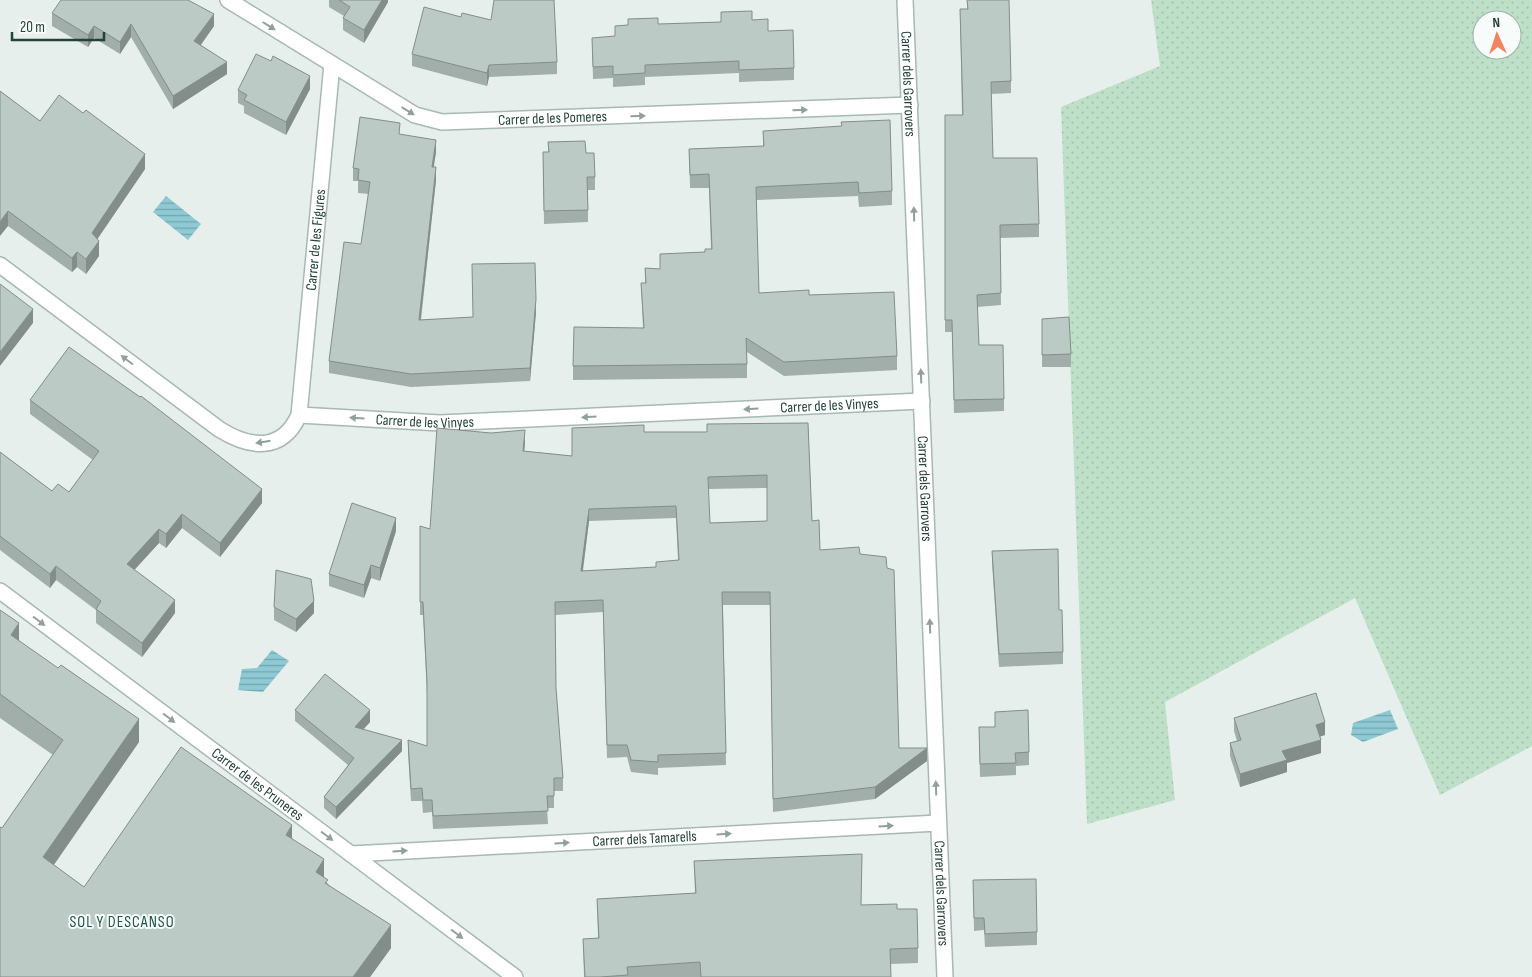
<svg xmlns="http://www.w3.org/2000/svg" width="1532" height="977" viewBox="0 0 1532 977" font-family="'Sofia Sans Condensed',sans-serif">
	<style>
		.grass { fill: url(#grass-dots); fill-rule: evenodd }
		.water { fill: url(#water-rules) }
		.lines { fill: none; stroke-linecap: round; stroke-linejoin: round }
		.street-casing { stroke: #a8b8b2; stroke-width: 18 }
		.street { stroke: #fff; stroke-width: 15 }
		.wall { fill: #a1aea9; fill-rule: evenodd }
		.shaded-wall { fill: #838d89 }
		.building { fill: #bbcac4; stroke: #838d89; fill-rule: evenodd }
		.oneway { fill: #92a09c }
		.labels { text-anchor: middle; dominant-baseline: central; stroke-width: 4; stroke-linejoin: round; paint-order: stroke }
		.street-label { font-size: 15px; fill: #24423a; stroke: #f7fbf9 }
		.neighbourhood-label { font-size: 16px; letter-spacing: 1px; fill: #1f5548; stroke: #f7fbf9 }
	</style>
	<defs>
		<pattern id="grass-dots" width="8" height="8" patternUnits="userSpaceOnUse" patternTransform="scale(1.25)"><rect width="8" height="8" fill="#bfe0c8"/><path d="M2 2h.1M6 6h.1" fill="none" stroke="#a4c1ad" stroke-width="1.8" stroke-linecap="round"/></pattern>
		<pattern id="water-rules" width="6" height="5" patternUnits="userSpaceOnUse" patternTransform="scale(1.25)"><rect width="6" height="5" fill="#8ec9d4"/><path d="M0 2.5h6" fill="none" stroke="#74a5ad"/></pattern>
	</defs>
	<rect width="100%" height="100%" fill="#e6efeb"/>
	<path class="grass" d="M 1151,0 L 1532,0 L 1532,746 L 1440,795 L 1355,598 L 1165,702 L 1175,800 L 1087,824 L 1061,107 L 1160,66 ZM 1482,20 L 1512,20 L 1512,50 L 1482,50 Z"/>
	<path class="water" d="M 166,196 L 201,224 L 188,240 L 153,212 Z
		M 272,650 L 289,661 L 263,692 L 238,690 L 242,669 L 257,668 Z
		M 1390,710 L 1398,729 L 1363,742 L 1351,735 L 1353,723 Z"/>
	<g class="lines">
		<defs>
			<g id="street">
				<path id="s1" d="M 228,0 L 415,115 L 442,122 L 910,105"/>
				<path id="s2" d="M 905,0 L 945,977"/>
				<path id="s3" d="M 0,265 L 219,429 C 249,448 282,453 299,415 L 332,64"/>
				<path id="s4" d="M 299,415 L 440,423 L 922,401"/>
				<path id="s5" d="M 0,591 L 515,977"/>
				<path id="s6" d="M 351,854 L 938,823"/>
			</g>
		</defs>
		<use href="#street" class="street-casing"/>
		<use href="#street" class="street"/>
	</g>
	<path class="wall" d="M 329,0 L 388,0 L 388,2 L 364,43 L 343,30 L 343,18 L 344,16 L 329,7 Z
		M 967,0 L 1011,81 L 1011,93 L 991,94 L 993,158 L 1039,224 L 1039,237 L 1000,238 L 1001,305 L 977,307 L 979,345 L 1004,399 L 1004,411 L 954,413 L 952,332 L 945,332 L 945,115 L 962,115 L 960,9 L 967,9 Z
		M 721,12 L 752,20 L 768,31 L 794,68 L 794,80 L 739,82 L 739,73 L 645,77 L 645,85 L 613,87 L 613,78 L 593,79 L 592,38 L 615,37 L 615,26 L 721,22 Z
		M 52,13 L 214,26 L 201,45 L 227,74 L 173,109 L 131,37 L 120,54 L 94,38 L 88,47 L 52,26 Z
		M 461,17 L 491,20 L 557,62 L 557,74 L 489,77 L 487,86 L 412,66 L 412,54 Z
		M 310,89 L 286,135 L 244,113 L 244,106 L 238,103 L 238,90 Z
		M 0,91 L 40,121 L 83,113 L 145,169 L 97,239 L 99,256 L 86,274 L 77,267 L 72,272 L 8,226 Z
		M 763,131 L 892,191 L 892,205 L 859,207 L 858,196 L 756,200 L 759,293 L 809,295 L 897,356 L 897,370 L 784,376 L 747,352 L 747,378 L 573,380 L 573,366 L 643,328 L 641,283 L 645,283 L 645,268 L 660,269 L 711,249 L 709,188 L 690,188 L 689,149 L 763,146 Z
		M 400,135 L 436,152 L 433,167 L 436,180 L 421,320 L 473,317 L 536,312 L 530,381 L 411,387 L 329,373 L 329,361 L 361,244 L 369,194 L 358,193 L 358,181 L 353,181 L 353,168 Z
		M 548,142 L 586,153 L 595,177 L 595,190 L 588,190 L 588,222 L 544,224 L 543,152 L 548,152 Z
		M 1042,319 L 1071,354 L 1071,367 L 1042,367 Z
		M 30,400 L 262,503 L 220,557 L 182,528 L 166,548 L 159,543 L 134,570 L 175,613 L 142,657 L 96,623 L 96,610 L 56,580 L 50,588 L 0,550 L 0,452 L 52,491 L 69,492 L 93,460 L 30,414 Z
		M 808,423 L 812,521 L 820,550 L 860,554 L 899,748 L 927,761 L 875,799 L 773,812 L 770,605 L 723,605 L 726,765 L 658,768 L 658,775 L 631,772 L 627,757 L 607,758 L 603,612 L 555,615 L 556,688 L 563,778 L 563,791 L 554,791 L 554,808 L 547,808 L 548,824 L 433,829 L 432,812 L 423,813 L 422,801 L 411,801 L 408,753 L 408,740 L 427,746 L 427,694 L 423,615 L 420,615 L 420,526 L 430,529 L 525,443 L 524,451 L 572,456 L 644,432 L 707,432 ZM 767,488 L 767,521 L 710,523 L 708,489 ZM 676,518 L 678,560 L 656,567 L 583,571 L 589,521 Z
		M 396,531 L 380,581 L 371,578 L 364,598 L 329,586 L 329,574 Z
		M 992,551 L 1059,610 L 1063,652 L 1063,664 L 999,667 L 992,563 Z
		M 274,607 L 314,613 L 296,632 L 274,620 Z
		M 0,610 L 19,641 L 139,742 L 54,865 L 84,887 L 292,838 L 324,878 L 328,884 L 391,948 L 370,977 L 0,977 L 2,828 L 53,755 L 0,718 Z
		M 295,710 L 370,722 L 363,730 L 402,751 L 336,819 L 324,808 L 324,797 L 348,765 L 295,721 Z
		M 1234,718 L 1325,735 L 1320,736 L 1321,753 L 1287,763 L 1287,772 L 1240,787 L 1230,756 L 1230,743 L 1237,741 L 1234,731 Z
		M 979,727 L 1029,752 L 1029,765 L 1016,766 L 1016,775 L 980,777 Z
		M 694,861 L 861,905 L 897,909 L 918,948 L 918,963 L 890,964 L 891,977 L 584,977 L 583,939 L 598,938 L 597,899 L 695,893 Z
		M 973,880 L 1037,932 L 1037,945 L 985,947 L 984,930 L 974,931 Z"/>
	<path class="shaded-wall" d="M 382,0 L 388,0 L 388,2 L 364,43 L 364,30 Z
		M 214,14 L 214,26 L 194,54 L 194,41 Z
		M 131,24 L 131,37 L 120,54 L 120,42 Z
		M 94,26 L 94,38 L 88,47 L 88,35 Z
		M 227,62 L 227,74 L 173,109 L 173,96 Z
		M 489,65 L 489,77 L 487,86 L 487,73 Z
		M 310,76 L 310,89 L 286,135 L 286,122 Z
		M 436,140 L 436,152 L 432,179 L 432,167 Z
		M 145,154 L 145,169 L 92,247 L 92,233 Z
		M 436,167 L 436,180 L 419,333 L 419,320 Z
		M 8,211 L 8,226 L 0,236 L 0,222 Z
		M 99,241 L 99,256 L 86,274 L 86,259 Z
		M 77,252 L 77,267 L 72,272 L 72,258 Z
		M 536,299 L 536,312 L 530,381 L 530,368 Z
		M 33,309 L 33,323 L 0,366 L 0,352 Z
		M 525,430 L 525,443 L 523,463 L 523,451 Z
		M 262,489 L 262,503 L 220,557 L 220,543 Z
		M 589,509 L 589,521 L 581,583 L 581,571 Z
		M 182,514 L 182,528 L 166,548 L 166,534 Z
		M 396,518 L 396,531 L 380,581 L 380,568 Z
		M 159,529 L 159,543 L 127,578 L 127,564 Z
		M 371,565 L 371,578 L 364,598 L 364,585 Z
		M 56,566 L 56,580 L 50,588 L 50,574 Z
		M 175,600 L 175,613 L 142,657 L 142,643 Z
		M 314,601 L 314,613 L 296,632 L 296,619 Z
		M 19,623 L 19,647 L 11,635 Z
		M 370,710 L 370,722 L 355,738 L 355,727 Z
		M 139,719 L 139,742 L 43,880 L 43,857 Z
		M 1325,722 L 1325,735 L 1316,738 L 1316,725 Z
		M 402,740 L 402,751 L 336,819 L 336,807 Z
		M 1321,740 L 1321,753 L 1287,763 L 1287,772 L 1240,787 L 1240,774 L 1282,751 Z
		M 927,748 L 927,761 L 875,799 L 875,787 Z
		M 292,825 L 292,849 L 286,835 Z
		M 324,859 L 324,882 L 316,872 Z
		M 391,925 L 391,948 L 370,977 L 353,977 Z"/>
	<path class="building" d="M 61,0 L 188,0 L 214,14 L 194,41 L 227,62 L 173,96 L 131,24 L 120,42 L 94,26 L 88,35 L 52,13 Z
		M 339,0 L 382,0 L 364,30 L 343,18 L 350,7 Z
		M 494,0 L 554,0 L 557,62 L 489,65 L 487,73 L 412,54 L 424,7 L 461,17 L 462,13 L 491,20 Z
		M 967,0 L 1009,0 L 1011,81 L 991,82 L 993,158 L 1037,158 L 1039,224 L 1000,225 L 1001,293 L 977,295 L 979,345 L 1003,345 L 1004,399 L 954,400 L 952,320 L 945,320 L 945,115 L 963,115 L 960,9 L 968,9 Z
		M 752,11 L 752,20 L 768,19 L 768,31 L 793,30 L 794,68 L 739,70 L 739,61 L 645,65 L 645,73 L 613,75 L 613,66 L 593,67 L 592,38 L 615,36 L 615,26 L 628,25 L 628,19 L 658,18 L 658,24 L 721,22 L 721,12 Z
		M 256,54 L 271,61 L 273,56 L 310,76 L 286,122 L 244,100 L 247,95 L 238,90 Z
		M 0,91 L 40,121 L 59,95 L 83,113 L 86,110 L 145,154 L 92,233 L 99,241 L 86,259 L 77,252 L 72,258 L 8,211 L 0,222 Z
		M 360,117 L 400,123 L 399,134 L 436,140 L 432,167 L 436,167 L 419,320 L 473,317 L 472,264 L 535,263 L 536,299 L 530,368 L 411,374 L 329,361 L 344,242 L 361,244 L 370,182 L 358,180 L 359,169 L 353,168 Z
		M 890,120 L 892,191 L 859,193 L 858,182 L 756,187 L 759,293 L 809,290 L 809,295 L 894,292 L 897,356 L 784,362 L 746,338 L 747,364 L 573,366 L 574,327 L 644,328 L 641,283 L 646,283 L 645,268 L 660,269 L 660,254 L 705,252 L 705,249 L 712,249 L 709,174 L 690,175 L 689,149 L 764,146 L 763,131 L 842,126 L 841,122 Z
		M 585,141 L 586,153 L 594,153 L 595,177 L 587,177 L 588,210 L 544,211 L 543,152 L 549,152 L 548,142 Z
		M 0,284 L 33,309 L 0,352 Z
		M 1069,317 L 1071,354 L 1042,355 L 1042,319 Z
		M 69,347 L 140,397 L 141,396 L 262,489 L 220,543 L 182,514 L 166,534 L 159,529 L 127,564 L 175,600 L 142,643 L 96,609 L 101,601 L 56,566 L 50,574 L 0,536 L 0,452 L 52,491 L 58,484 L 69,492 L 99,451 L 30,400 Z
		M 808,423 L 812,521 L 819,520 L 820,550 L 859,547 L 860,554 L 886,557 L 887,568 L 894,570 L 899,748 L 927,748 L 875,787 L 773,799 L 770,592 L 722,592 L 726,753 L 658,755 L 658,762 L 631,760 L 627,745 L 607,745 L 603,600 L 555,602 L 556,688 L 563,778 L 554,778 L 554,796 L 547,796 L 548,811 L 433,816 L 432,800 L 423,800 L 422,788 L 411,789 L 408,740 L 427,746 L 427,682 L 423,602 L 420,602 L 420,526 L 430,529 L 437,428 L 491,433 L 525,430 L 523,451 L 572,456 L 572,428 L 644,425 L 644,432 L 707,432 L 707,424 ZM 767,475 L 767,521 L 710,523 L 708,477 ZM 676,506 L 679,560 L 656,562 L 656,567 L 581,571 L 589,509 Z
		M 352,503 L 396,518 L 380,568 L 371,565 L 364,585 L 329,574 Z
		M 1058,549 L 1059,610 L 1062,610 L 1063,652 L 999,654 L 992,551 Z
		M 276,570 L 311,579 L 314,601 L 296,619 L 274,607 Z
		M 0,610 L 19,623 L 11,635 L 58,668 L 61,665 L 139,719 L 43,857 L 84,887 L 181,747 L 292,825 L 286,835 L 324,859 L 316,872 L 328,880 L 325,883 L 391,925 L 353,977 L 0,977 L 0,827 L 2,828 L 63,740 L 0,694 Z
		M 325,674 L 370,710 L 355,727 L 402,740 L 336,807 L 324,797 L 354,758 L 295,710 Z
		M 1316,693 L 1325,722 L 1316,725 L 1321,740 L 1282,751 L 1287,760 L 1240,774 L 1230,743 L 1241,740 L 1234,718 Z
		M 1028,710 L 1029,752 L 1015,753 L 1016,763 L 980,764 L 979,727 L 995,727 L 995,712 Z
		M 862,854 L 861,905 L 897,904 L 897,909 L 917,909 L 918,948 L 890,949 L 891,977 L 701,977 L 700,962 L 627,967 L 628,975 L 600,977 L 585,977 L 583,939 L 599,938 L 597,899 L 696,893 L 694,861 Z
		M 1036,879 L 1037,932 L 985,934 L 984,918 L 974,918 L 973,880 Z"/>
	<defs><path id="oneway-solid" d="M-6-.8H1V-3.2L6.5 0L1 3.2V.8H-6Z" transform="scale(1.25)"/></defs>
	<g class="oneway">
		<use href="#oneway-solid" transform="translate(269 26) rotate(32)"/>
		<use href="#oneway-solid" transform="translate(800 110) rotate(-2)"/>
		<use href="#oneway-solid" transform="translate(408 111) rotate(31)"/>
		<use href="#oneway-solid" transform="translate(638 116) rotate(-2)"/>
		<use href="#oneway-solid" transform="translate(914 214) rotate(-92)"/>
		<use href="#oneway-solid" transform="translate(127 360) rotate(-143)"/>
		<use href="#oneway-solid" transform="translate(921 376) rotate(-92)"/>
		<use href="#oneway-solid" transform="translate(751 409) rotate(177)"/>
		<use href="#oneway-solid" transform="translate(589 417) rotate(177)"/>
		<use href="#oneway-solid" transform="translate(357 418) rotate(-177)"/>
		<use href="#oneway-solid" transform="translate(263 442) rotate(171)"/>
		<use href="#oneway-solid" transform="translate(39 621) rotate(37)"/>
		<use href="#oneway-solid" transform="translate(930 626) rotate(-92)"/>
		<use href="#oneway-solid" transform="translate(169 718) rotate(37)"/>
		<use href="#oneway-solid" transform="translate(936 788) rotate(-92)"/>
		<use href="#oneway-solid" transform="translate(886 826) rotate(-3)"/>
		<use href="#oneway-solid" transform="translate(724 834) rotate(-3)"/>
		<use href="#oneway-solid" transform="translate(327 836) rotate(37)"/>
		<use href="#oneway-solid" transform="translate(562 843) rotate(-3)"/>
		<use href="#oneway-solid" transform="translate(400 851) rotate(-3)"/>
		<use href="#oneway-solid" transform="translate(457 934) rotate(37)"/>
	</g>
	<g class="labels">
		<g class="street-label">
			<text stroke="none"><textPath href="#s2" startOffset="84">Carrer dels Garrovers</textPath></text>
			<text stroke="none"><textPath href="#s1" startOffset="358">Carrer de les Pomeres</textPath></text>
			<text stroke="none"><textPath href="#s3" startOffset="545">Carrer de les Figures</textPath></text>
			<text stroke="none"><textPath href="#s4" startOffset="531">Carrer de les Vinyes</textPath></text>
			<text stroke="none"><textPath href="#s4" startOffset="126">Carrer de les Vinyes</textPath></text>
			<text stroke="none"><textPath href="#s2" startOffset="489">Carrer dels Garrovers</textPath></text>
			<text stroke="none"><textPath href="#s5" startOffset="322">Carrer de les Pruneres</textPath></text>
			<text stroke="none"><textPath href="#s6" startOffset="294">Carrer dels Tamarells</textPath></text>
			<text stroke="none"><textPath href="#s2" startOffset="894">Carrer dels Garrovers</textPath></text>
		</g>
		<g class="neighbourhood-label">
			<text x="122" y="922">SOL Y DESCANSO</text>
		</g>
	</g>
	<g transform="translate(1497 35) rotate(357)"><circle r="24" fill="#f7fbf9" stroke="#a3b1ad"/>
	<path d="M0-4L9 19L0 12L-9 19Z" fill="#f4845f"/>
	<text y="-8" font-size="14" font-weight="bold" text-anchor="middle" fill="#24423a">N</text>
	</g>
	<path d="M12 32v8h92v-8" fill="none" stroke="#24423a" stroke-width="2.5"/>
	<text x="20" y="32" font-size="15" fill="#24423a" stroke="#f7fbf9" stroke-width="4" paint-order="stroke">20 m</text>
</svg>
